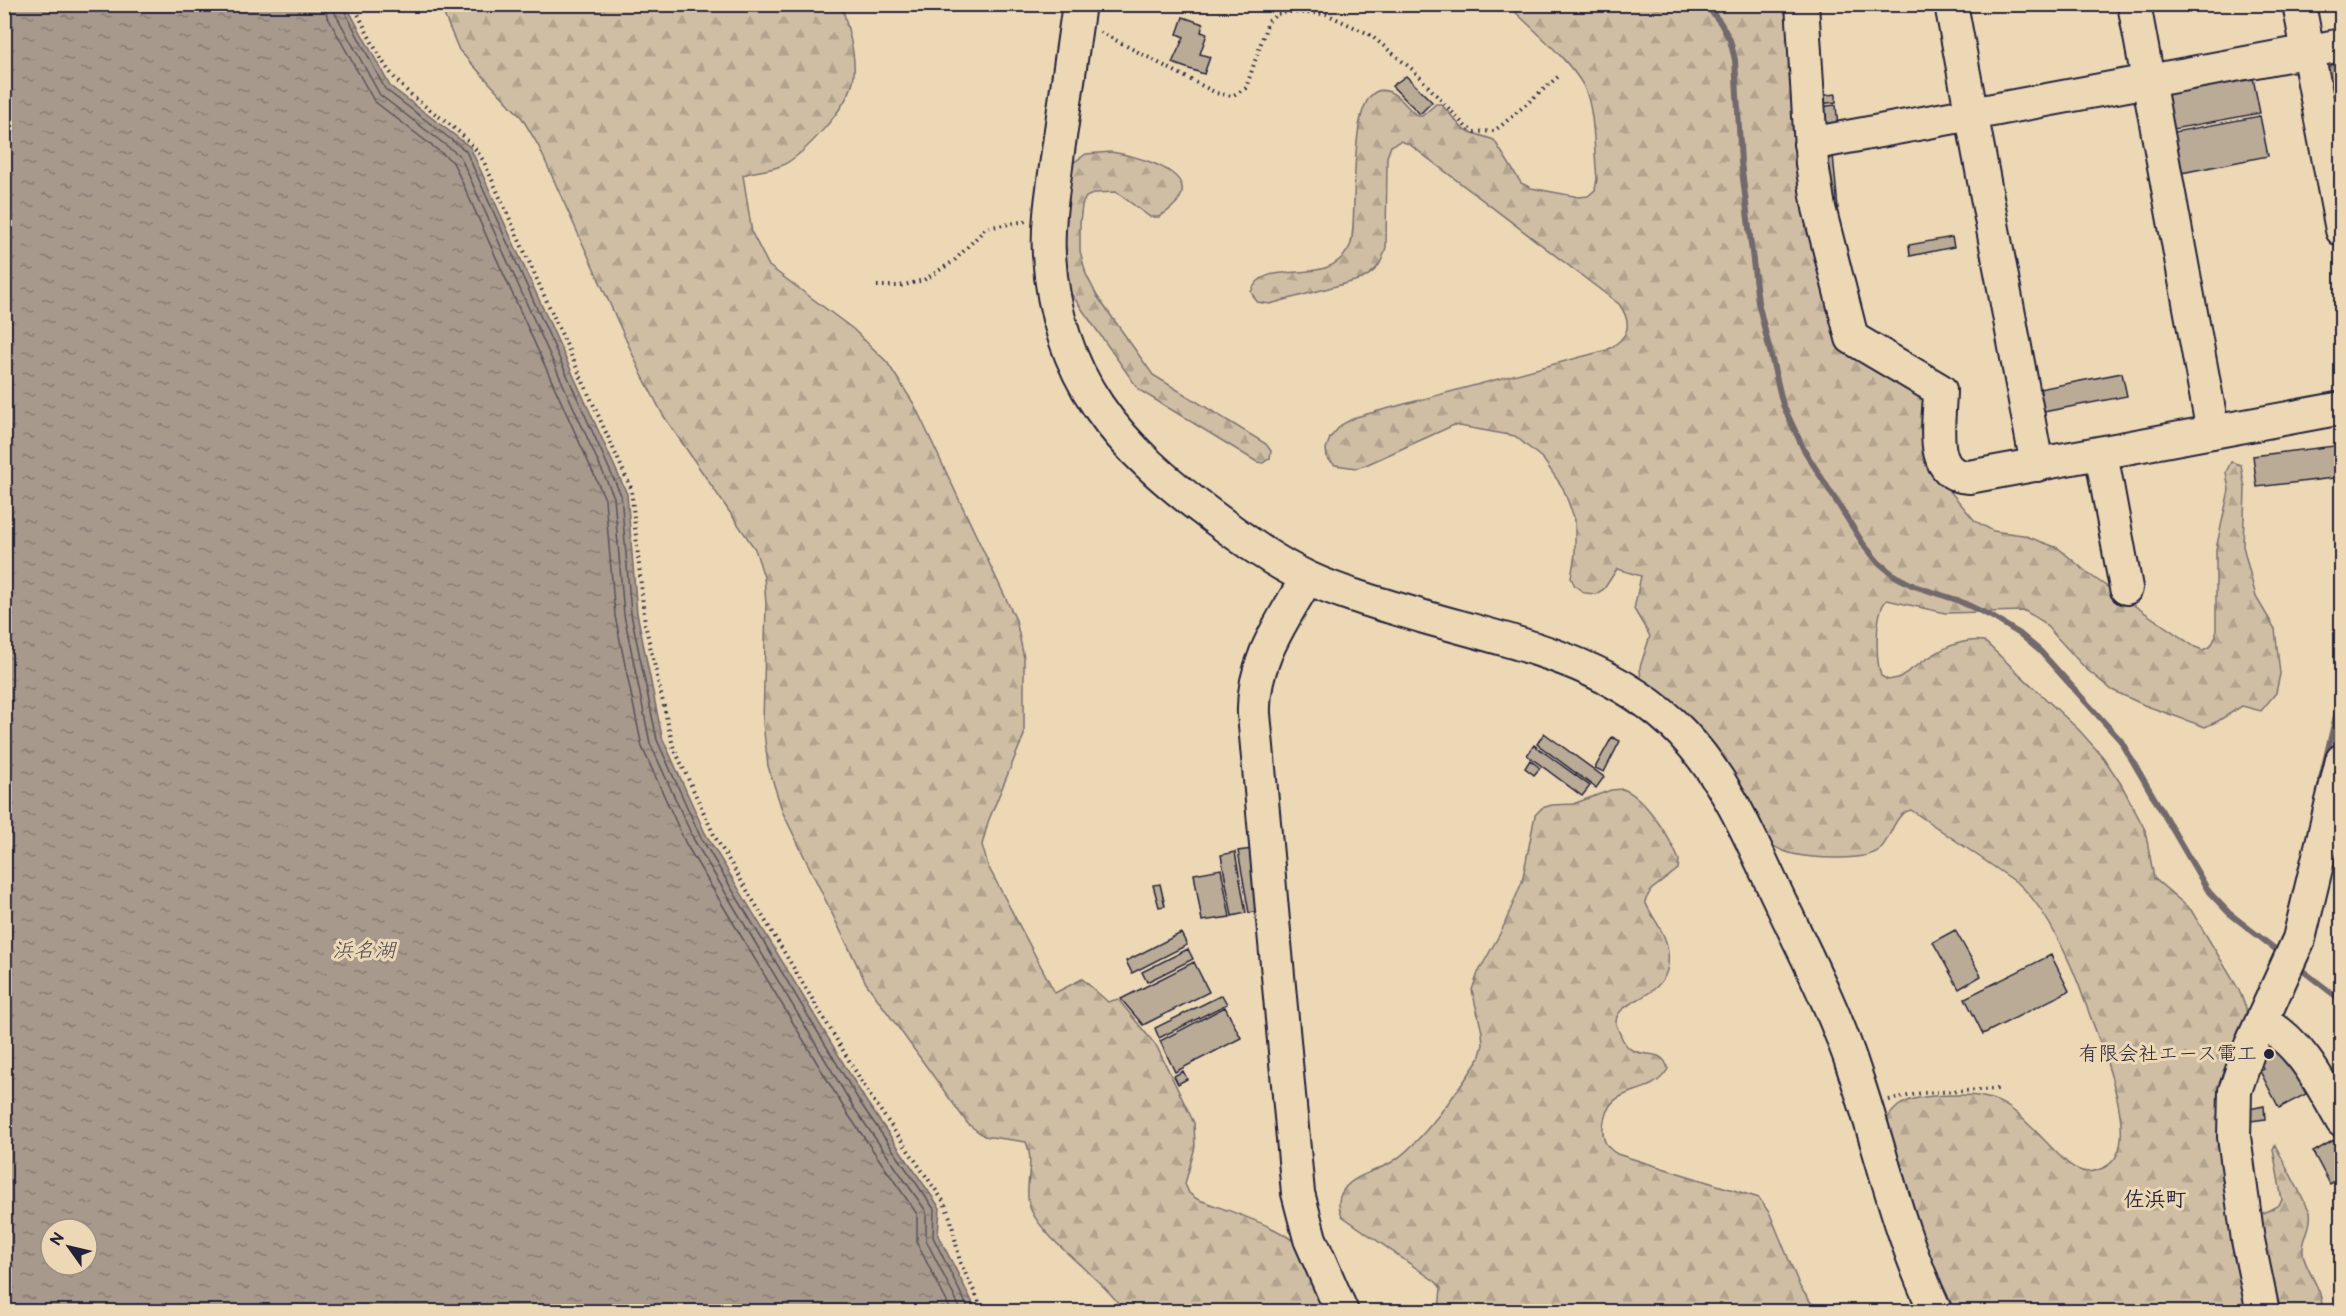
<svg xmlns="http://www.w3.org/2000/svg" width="2346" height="1316" viewBox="0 0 2346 1316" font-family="'Balsamiq Sans','Klee One',sans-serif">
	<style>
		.forest { fill: url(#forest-firs); stroke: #797070; stroke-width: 1.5 }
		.water { fill: url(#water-ripples); stroke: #72696c; stroke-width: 1.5; fill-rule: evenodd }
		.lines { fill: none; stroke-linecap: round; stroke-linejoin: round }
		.shore { stroke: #57525b; stroke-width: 1.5 }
		.stream { stroke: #72696c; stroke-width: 6 }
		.building { fill: #baab97; stroke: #22223b; stroke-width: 1.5 }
		.minor-casing { stroke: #22223b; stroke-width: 36 }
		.path { stroke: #22223b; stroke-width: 4; stroke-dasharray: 1.5 4.5; stroke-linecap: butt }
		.minor { stroke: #edd8b6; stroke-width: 32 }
		.poi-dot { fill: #22223b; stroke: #edd8b6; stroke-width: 2 }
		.labels { text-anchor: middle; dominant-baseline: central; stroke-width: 6; stroke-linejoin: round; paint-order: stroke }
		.poi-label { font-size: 20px; fill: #22223b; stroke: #edd8b6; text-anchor: end }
		.water-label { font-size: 21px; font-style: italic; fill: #4a4653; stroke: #edd8b6 }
		.neighbourhood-label { font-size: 21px; font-weight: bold; fill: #22223b; stroke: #edd8b6 }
	</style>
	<defs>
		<pattern id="forest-firs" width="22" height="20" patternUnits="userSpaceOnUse" patternTransform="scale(1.5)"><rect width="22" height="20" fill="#d0bea4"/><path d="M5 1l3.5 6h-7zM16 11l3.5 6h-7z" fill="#b2a38e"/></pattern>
		<pattern id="water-ripples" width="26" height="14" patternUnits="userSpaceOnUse" patternTransform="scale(1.5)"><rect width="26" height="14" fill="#a7998c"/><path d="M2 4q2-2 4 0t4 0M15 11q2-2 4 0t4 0" fill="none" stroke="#887c74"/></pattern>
	</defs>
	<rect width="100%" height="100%" fill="#edd8b6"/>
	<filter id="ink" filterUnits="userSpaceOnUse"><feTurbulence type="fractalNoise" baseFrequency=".0167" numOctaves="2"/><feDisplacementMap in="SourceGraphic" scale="12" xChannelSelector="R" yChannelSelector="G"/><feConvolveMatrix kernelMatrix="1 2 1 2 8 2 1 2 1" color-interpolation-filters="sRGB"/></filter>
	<g filter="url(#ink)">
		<path class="forest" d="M 440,5 L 842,5 C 847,28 858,57 853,82 C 847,107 806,153 783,165 C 772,170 756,171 743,175 L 752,233 L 769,266 L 853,329 L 887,362 L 914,404 L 1016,620 L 1024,658 L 1024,735 L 988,822 L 982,845 L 988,866 L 1055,993 L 1082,979 L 1108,1002 L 1118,999 L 1157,1047 L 1194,1123 L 1195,1147 L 1185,1184 L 1189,1193 L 1197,1199 C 1226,1211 1288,1227 1305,1253 C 1316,1271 1324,1292 1334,1311 L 1124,1311 C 1101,1276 1047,1244 1031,1210 C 1022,1189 1036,1164 1026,1142 L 984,1136 L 968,1124 L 866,983 L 783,813 L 768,766 L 763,723 L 766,604 L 764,577 L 755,549 L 663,415 L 642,375 L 538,145 L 522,118 L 459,50 Z
			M 1508,5 L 1794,5 L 1843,337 L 1924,390 L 1939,478 L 1975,521 L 1993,531 L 2023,535 L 2058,548 L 2090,575 L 2195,647 L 2203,650 L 2211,646 L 2216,636 L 2216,549 L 2229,490 L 2226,472 L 2231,462 L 2241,465 L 2245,489 L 2243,546 L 2256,597 L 2275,629 L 2280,674 L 2276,693 L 2261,711 L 2242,706 L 2218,721 L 2205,727 L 2144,705 L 2112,690 L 2085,668 L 2042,621 L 2025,611 L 1945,613 L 1887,600 C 1874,611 1876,661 1881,676 L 1888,680 L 1898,678 C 1924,662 1952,636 1984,641 L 2079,730 L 2103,757 L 2121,784 L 2145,830 L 2154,878 L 2191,910 L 2239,990 L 2246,1008 L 2247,1026 L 2243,1044 L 2255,1311 L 1948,1311 L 1932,1279 L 1885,1122 C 1897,1101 1911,1098 1934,1096 C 2000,1091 2007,1102 2051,1147 C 2059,1155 2068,1166 2079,1170 C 2088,1174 2097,1171 2105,1167 C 2147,1147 2096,1034 2085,1002 C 2072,964 2048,911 2019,884 L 1911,810 C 1893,814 1892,838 1880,849 C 1867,862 1811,858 1793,854 C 1783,852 1776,848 1768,842 L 1641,683 L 1640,667 L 1650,636 L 1634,609 L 1641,576 L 1617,569 L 1604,589 L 1596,594 L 1585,593 L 1575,586 L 1571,578 L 1575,554 L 1575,520 L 1563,488 L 1543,459 L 1515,436 L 1454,425 L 1368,464 L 1357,468 L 1335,465 L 1327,458 L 1326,449 L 1330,438 L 1341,425 L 1356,417 L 1607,350 C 1628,338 1634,325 1619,304 L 1409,144 L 1400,141 L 1391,146 L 1387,157 L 1386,247 C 1382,263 1377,271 1362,279 L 1270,304 L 1257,302 L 1251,292 C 1264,254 1328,292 1350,246 C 1360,226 1342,73 1390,92 C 1401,96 1408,110 1418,116 L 1422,116 L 1436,104 L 1441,104 L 1464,130 L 1494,140 L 1521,183 L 1531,188 L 1579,197 L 1588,196 L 1595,190 L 1597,179 C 1594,153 1595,109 1584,87 C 1571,61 1529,26 1508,5 Z
			M 1111,152 C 1146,158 1220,179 1159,217 L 1150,217 L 1116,192 L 1095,193 L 1086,197 L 1082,205 L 1080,223 L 1080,251 L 1086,274 L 1097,296 L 1153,375 L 1266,444 L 1271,451 L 1270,458 L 1263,463 L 1257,462 L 1139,390 L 1072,295 L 1065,282 L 1060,252 L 1070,165 L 1086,154 Z
			M 1623,789 C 1645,797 1670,838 1679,860 L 1678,869 L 1651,890 L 1645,901 C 1650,915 1662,927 1666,942 C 1682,1003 1614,994 1616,1024 C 1620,1033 1623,1045 1632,1050 C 1646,1058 1663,1048 1668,1069 C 1649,1102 1608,1079 1603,1127 C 1602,1140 1606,1147 1617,1154 L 1759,1198 L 1770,1214 L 1800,1287 L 1817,1311 L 1439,1311 L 1441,1288 L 1436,1282 L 1342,1216 C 1339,1209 1337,1202 1341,1194 C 1350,1175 1376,1172 1392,1162 C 1420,1145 1460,1088 1479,1059 L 1483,1045 L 1482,1032 L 1472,990 L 1478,973 L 1502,930 L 1522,882 L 1535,815 L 1542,808 L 1552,805 L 1573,804 L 1611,790 Z
			M 2275,1145 L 2310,1212 C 2313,1229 2299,1241 2304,1258 C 2308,1274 2326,1294 2321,1311 L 2271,1311 L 2256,1217 L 2279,1205 L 2282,1200 L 2273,1149 Z"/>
		<path class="water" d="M 5,4 L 346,5 L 390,86 L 470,147 L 627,494 L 637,613 L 662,737 L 705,833 L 866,1101 L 940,1208 L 938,1235 L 977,1311 L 5,1311 ZM 51,1229 L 87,1229 L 87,1265 L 51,1265 Z
			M 2341,64 L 2341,109 L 2335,110 L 2327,67 Z"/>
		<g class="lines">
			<path class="shore" d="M 324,4 L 327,16 L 374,101 L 453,162 L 605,499 L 615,616 L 642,747 L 686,844 L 847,1113 L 917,1214 L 917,1243 L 952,1312
				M 333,4 L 335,13 L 380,95 L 460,156 L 614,497 L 624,615 L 650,743 L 694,840 L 854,1108 L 926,1211 L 926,1240 L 962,1312
				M 341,4 L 385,89 L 466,151 L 621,495 L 631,614 L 657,740 L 700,836 L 861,1104 L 934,1209 L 933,1237 L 970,1312"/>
			<path class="stream" d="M 1705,4 L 1720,22 L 1730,40 L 1735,60 L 1741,162 L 1758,302 L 1783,405 L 1804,450 L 1864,545 L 1878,562 L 1895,576 L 1914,586 L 1957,600 L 1991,616 L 2020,634 L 2040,651 L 2121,741 L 2209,892 L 2229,913 L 2279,952
				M 2321,779 L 2339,703
				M 2298,967 L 2342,1001"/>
		</g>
		<path class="building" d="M 1183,17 L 1203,24 L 1201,32 L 1207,34 L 1200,54 L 1210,57 L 1204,74 L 1172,63 L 1184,37 L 1177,34 Z
			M 2252,73 L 2260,113 L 2168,130 L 2161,91 Z
			M 1406,76 L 1432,102 L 1420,114 L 1392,86 Z
			M 1836,94 L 1836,102 L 1819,104 L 1818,96 Z
			M 1836,105 L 1838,128 L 1820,130 L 1818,107 Z
			M 2260,116 L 2268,156 L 2176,174 L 2169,133 Z
			M 1833,155 L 1838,208 L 1828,209 L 1823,156 Z
			M 1952,237 L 1954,247 L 1910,256 L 1909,245 Z
			M 2122,373 L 2127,396 L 2038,413 L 2034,390 Z
			M 2342,445 L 2342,477 L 2257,487 L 2253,456 Z
			M 1544,733 L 1604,777 L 1596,788 L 1537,744 Z
			M 1612,737 L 1620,741 L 1604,772 L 1595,768 Z
			M 1534,745 L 1590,786 L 1582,796 L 1527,755 Z
			M 1530,760 L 1540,768 L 1534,775 L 1525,768 Z
			M 1252,849 L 1263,910 L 1249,913 L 1238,851 Z
			M 1235,852 L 1246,913 L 1232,916 L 1221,855 Z
			M 1221,869 L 1230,917 L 1202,921 L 1194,874 Z
			M 1160,884 L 1165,906 L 1159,907 L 1153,885 Z
			M 1955,930 L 1981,976 L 1959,989 L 1933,942 Z
			M 1181,933 L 1187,945 L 1132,973 L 1126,961 Z
			M 1188,949 L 1193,959 L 1147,982 L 1142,972 Z
			M 2051,955 L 2069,991 L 1983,1034 L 1965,998 Z
			M 1194,962 L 1209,992 L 1143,1025 L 1121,999 Z
			M 1222,995 L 1227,1004 L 1159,1038 L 1155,1028 Z
			M 1225,1007 L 1241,1038 L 1175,1072 L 1160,1041 Z
			M 2271,1035 L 2284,1052 L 2306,1094 L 2279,1108 L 2260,1071 L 2264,1069 L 2251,1058 Z
			M 1183,1071 L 1187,1079 L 1178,1084 L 1174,1076 Z
			M 2264,1106 L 2265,1119 L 2251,1121 L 2249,1109 Z
			M 2334,1140 L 2339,1149 L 2342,1148 L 2342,1177 L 2330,1184 L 2313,1152 Z"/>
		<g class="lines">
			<defs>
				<path id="minor" d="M 1079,4 C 1072,53 1065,102 1058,151 C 1054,185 1047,220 1049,255 C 1057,379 1118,447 1213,517 C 1244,540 1274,562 1308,578 C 1345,595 1385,605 1424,617 C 1515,643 1614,662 1682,733 C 1723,776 1746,828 1771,882 C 1800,944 1834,1007 1855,1073 C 1882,1153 1899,1235 1936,1312
					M 1802,4 L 1812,164 L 1819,208 L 1852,338 L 1940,390 C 1940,420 1927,476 1969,477 L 2342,408
					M 1951,4 L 2037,465
					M 2134,4 L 2213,432
					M 2299,4 L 2342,230
					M 1810,144 L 2342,45
					M 2101,453 L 2126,588
					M 1307,578 C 1282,622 1252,662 1254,714 L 1298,1193 L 1310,1239 L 1342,1312
					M 2262,1022 C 2300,1040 2322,1086 2342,1121
					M 2263,1312 L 2248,1240 L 2234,1137 L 2235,1091 L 2250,1047 L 2299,939 L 2342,760"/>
			</defs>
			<use href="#minor" class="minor-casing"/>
			<path class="path" d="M 353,4 C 367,31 379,62 400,84 C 427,113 464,127 484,162 L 631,488 L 645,624 L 673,746 L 715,837 L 871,1097 L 944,1202 L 951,1220 L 960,1262 L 984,1312
				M 1100,32 L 1216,93 L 1232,96 L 1246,88 L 1268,22 L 1277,14 L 1289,12 L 1326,14 L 1369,34 L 1413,70 L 1466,127 L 1474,132 L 1494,131 L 1502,125 L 1560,75
				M 877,286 L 900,286 L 924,280 L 954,261 L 986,228 L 1026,221
				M 1889,1100 L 1921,1093 L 1999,1089"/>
			<use href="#minor" class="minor"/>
		</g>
	</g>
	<circle class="poi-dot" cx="2269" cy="1054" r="6"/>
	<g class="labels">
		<g class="poi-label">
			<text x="2257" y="1054">有限会社エース電工</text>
		</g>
		<g class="water-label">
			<text x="364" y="950">浜名湖</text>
		</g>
		<g class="neighbourhood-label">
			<text x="2155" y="1199">佐浜町</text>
		</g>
	</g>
	<rect width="2346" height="1316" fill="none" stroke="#edd8b6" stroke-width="24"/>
	<rect x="12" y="12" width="2322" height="1292" fill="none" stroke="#22223b" stroke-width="2" filter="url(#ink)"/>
	<g transform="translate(69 1247) rotate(304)"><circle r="28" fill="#edd8b6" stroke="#9c8f85" stroke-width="1.5"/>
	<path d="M0-4.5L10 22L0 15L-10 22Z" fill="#22223b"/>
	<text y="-9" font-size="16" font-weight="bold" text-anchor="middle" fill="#22223b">N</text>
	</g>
</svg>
